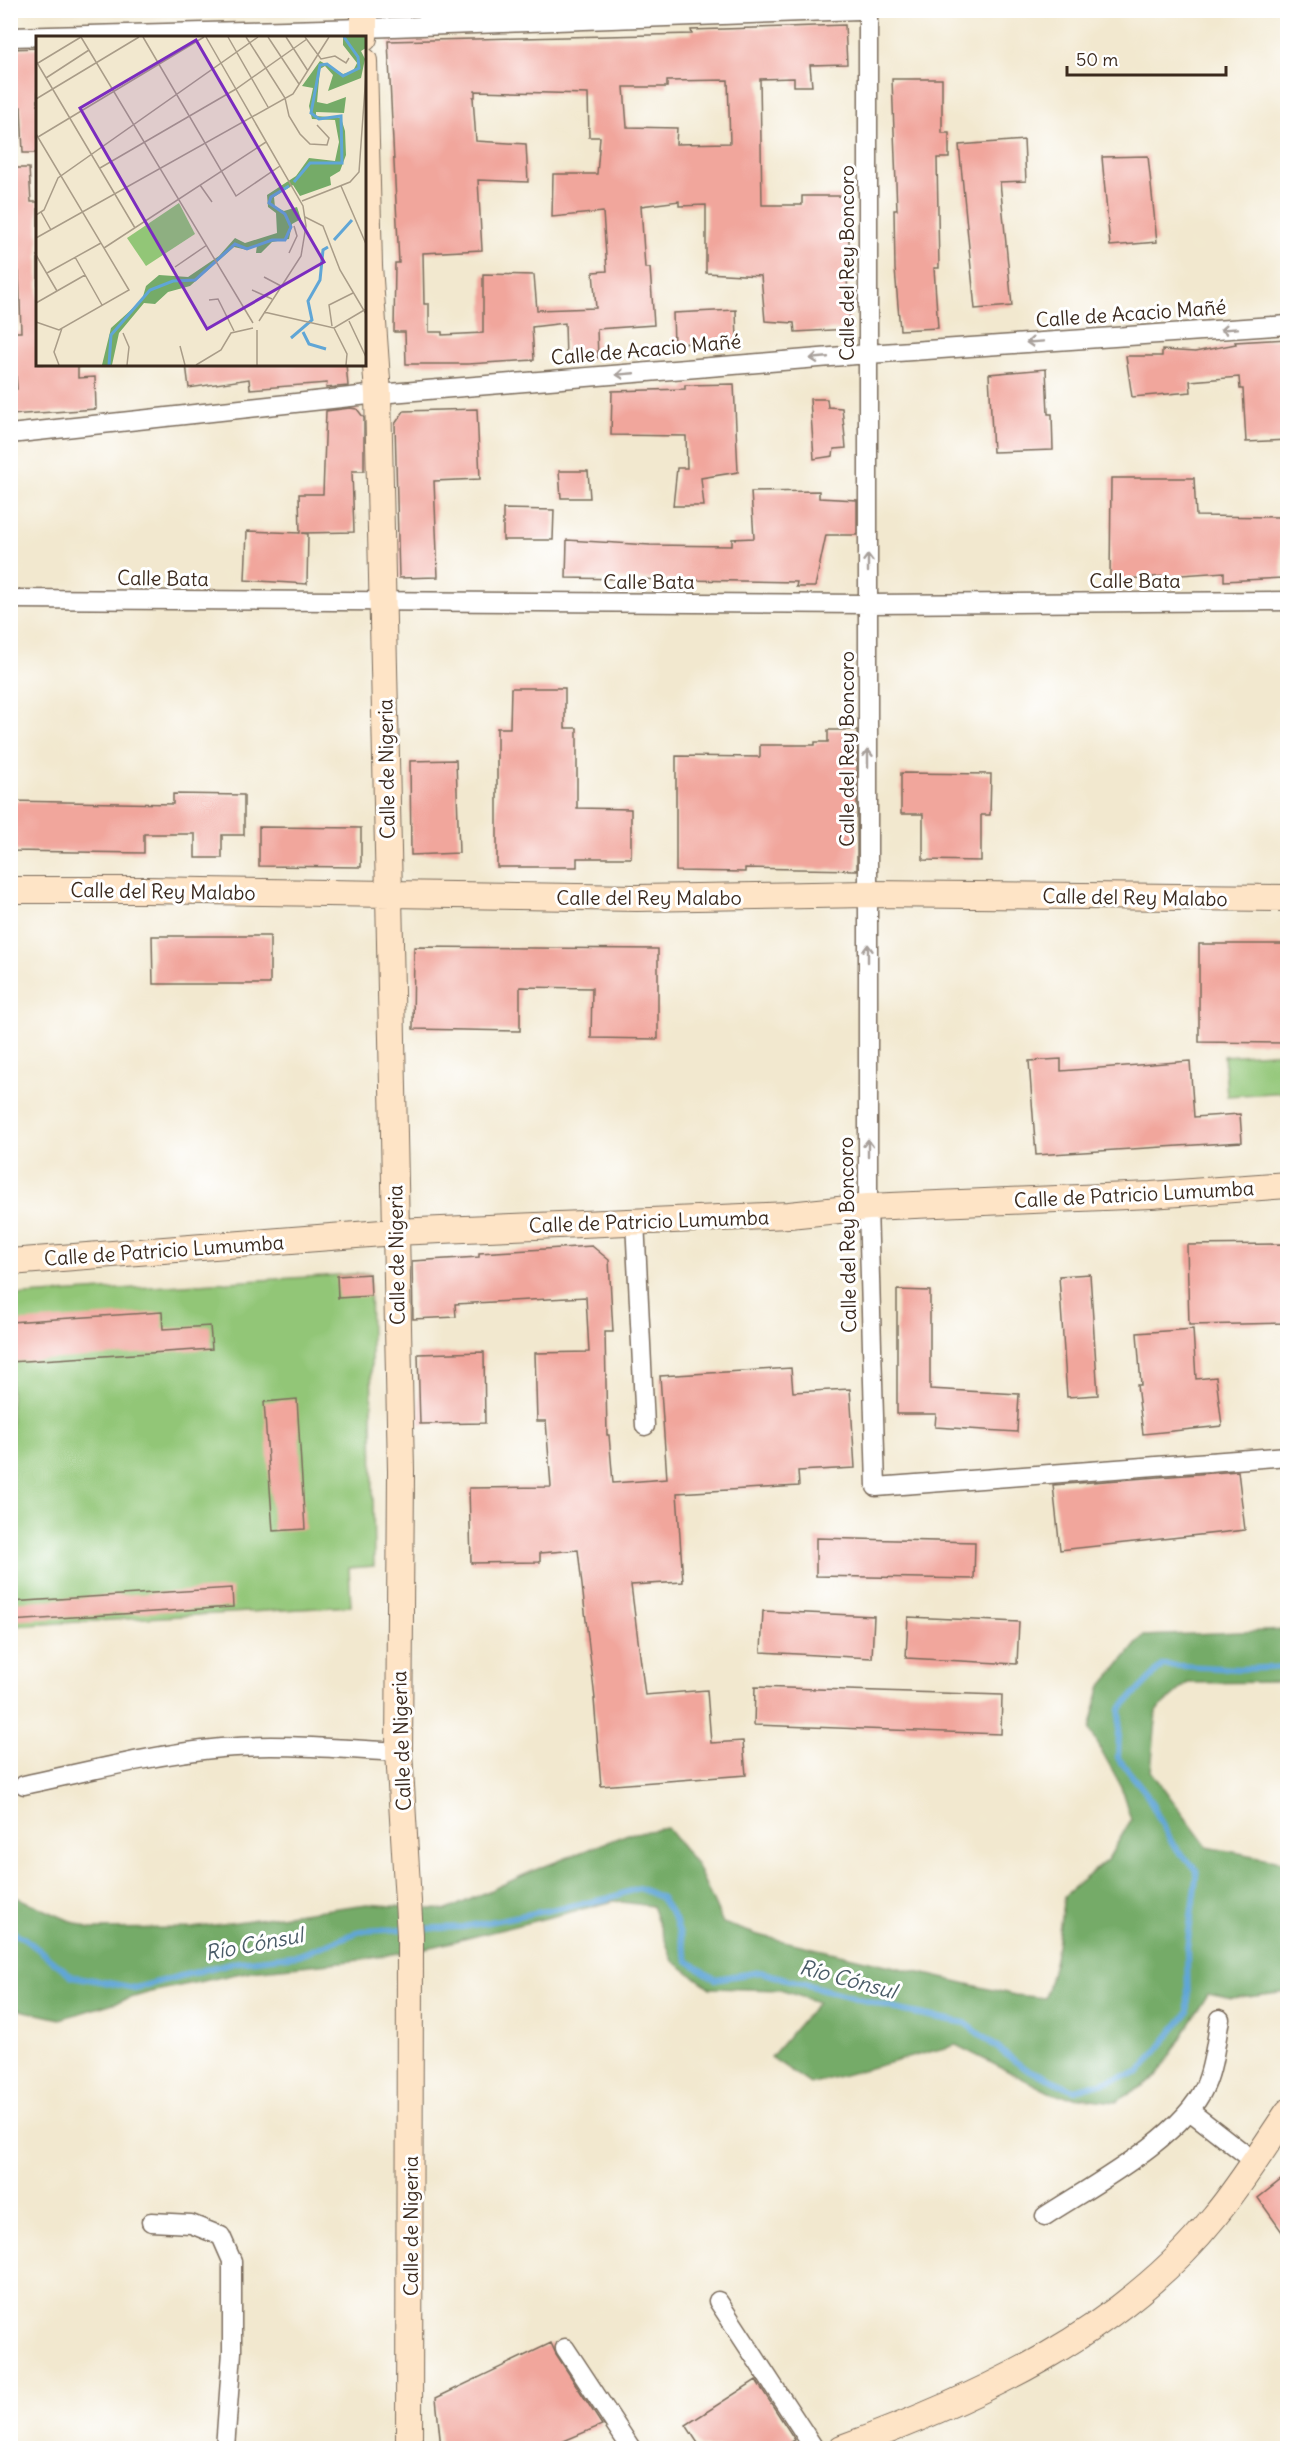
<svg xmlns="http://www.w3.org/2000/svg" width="1298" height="2459" viewBox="0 0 1298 2459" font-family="Delius,sans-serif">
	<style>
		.green { fill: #92c677; stroke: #66784a; stroke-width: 1.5 }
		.forest { fill: #75ab68; stroke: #586a43; stroke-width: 1.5 }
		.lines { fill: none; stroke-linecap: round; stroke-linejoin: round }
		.stream { stroke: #60a6d6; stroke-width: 6 }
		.building { fill: #f1a69c; fill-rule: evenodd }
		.street-casing { stroke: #7b6c5c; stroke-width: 21 }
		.secondary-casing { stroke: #7b6c5c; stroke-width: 28 }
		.street { stroke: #fff; stroke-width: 18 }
		.secondary { stroke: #fee4c6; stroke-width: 26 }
		.oneway { stroke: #a79f9a }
		.labels { text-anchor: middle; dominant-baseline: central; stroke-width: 6; stroke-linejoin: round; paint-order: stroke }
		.street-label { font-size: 20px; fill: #3b2a1e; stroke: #fff }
		.water-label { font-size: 21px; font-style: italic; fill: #4a5c68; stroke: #fff }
		.inset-river { fill: none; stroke: #60a6d6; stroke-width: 3 }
		.inset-road { fill: none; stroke: #a99c88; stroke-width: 1.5 }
		.view { fill: #7b2cbf; fill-opacity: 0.15; stroke: #7b2cbf; stroke-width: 3 }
		.inset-edge { fill: none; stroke: #3b2a1e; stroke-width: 3 }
	</style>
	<rect width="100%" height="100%" fill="#fff"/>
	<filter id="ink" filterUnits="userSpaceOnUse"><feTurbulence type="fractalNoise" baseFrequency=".0167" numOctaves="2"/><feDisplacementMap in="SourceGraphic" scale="12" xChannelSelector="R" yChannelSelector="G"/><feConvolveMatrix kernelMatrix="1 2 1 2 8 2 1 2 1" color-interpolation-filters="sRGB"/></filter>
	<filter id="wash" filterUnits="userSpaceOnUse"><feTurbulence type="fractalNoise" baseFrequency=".008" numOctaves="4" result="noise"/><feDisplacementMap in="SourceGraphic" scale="24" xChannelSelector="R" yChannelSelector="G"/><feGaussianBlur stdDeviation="1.35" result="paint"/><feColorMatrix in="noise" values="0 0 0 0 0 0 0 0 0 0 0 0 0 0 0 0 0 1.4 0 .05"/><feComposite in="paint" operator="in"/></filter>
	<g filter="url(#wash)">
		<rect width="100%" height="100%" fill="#f2e8cf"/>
		<path class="green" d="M 1287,1052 L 1287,1092 L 1227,1096 L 1224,1056 Z
			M 370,1273 L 374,1566 L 349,1568 L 351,1606 L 11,1626 L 11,1296 Z"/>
		<path class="forest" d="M 1287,1630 L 1287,1682 L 1188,1683 L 1157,1710 L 1151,1771 L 1207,1847 L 1287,1862 L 1287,1992 L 1232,1999 L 1208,1994 L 1157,2077 L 1116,2102 L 1055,2095 L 956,2045 L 810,2084 L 771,2057 L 818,2002 L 780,1990 L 710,1988 L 673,1961 L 652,1906 L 614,1901 L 436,1946 L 361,1960 L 251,1971 L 151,1992 L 60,2019 L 11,2008 L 11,1895 L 89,1929 L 192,1928 L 367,1904 L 447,1910 L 535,1870 L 628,1834 L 667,1828 L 696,1864 L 723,1923 L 758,1935 L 1015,1995 L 1045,1998 L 1055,1959 L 1064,1896 L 1108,1859 L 1131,1820 L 1120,1784 L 1090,1730 L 1100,1688 L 1143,1636 Z"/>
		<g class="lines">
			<path class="stream" d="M 415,1929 L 463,1927 L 606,1899 L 639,1888 L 660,1897 L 675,1919 L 688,1961 L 715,1979 L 760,1972 L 904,2011 L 965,2023 L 1024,2068 L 1075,2090 L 1140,2072 L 1188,2012 L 1187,1949 L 1197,1870 L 1173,1845 L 1146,1793 L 1118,1758 L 1120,1709 L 1163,1665 L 1239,1669 L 1288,1667
				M 10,1931 L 24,1938 L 72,1976 L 135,1988 L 230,1963 L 299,1955 L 361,1931 L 405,1929"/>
		</g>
		<g id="blocks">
			<path class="building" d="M 845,25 L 847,64 L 810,65 L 812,86 L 794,86 L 794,78 L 760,79 L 762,205 L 802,205 L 802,196 L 849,196 L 849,260 L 846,260 L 850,329 L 795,332 L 794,323 L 765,321 L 761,276 L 706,273 L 706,205 L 679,206 L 679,201 L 641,206 L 645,268 L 650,268 L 654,325 L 597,329 L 598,358 L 566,359 L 565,323 L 532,327 L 534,360 L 468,364 L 406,364 L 405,332 L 394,332 L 395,263 L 399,263 L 388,41 L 692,34 L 691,30 ZM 728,80 L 730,143 L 676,144 L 677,128 L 627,127 L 624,87 L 667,87 L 667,81 ZM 475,91 L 588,94 L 589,137 L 600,137 L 597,174 L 553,174 L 552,217 L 603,212 L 607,271 L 593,272 L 596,308 L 537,310 L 534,275 L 483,274 L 483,333 L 442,335 L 442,332 L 429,332 L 429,304 L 424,304 L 423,253 L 482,250 L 478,180 L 528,182 L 526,144 L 476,141 L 473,97 L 475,97 Z
				M 38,48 L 38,153 L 23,153 L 21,107 L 11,107 L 10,49 Z
				M 892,79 L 942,79 L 942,133 L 949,133 L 949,158 L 937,158 L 939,268 L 934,268 L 938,328 L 900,330 L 895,269 L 894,210 L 897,210 Z
				M 1024,140 L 1026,181 L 1000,182 L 1012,306 L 975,309 L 959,145 Z
				M 1148,156 L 1157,242 L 1110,246 L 1102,157 Z
				M 10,168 L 29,168 L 31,202 L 38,202 L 38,364 L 78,364 L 78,378 L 95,377 L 96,409 L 10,415 L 10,389 L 17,389 L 13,332 L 21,332 L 19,272 L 10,272 Z
				M 736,310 L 737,341 L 674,344 L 673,313 Z
				M 1287,339 L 1287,440 L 1246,442 L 1243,389 L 1240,389 L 1239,377 L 1190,381 L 1191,392 L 1132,397 L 1126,356 L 1162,356 L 1162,350 L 1195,352 L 1236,344 L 1235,342 Z
				M 186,364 L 346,364 L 348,386 L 326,388 L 327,383 L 250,389 L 249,379 L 189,388 Z
				M 1046,369 L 1048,414 L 1052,414 L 1053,450 L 993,452 L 989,374 Z
				M 734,384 L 738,472 L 701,478 L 704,506 L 673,506 L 677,468 L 687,468 L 686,436 L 611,435 L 612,391 L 685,389 L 685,385 Z
				M 810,399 L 827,399 L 828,407 L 842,408 L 846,448 L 834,449 L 833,456 L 814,459 Z
				M 350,408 L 357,409 L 364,418 L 364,471 L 352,471 L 354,532 L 302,533 L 308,534 L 307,584 L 245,580 L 247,531 L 300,533 L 299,494 L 323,494 L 326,411 Z
				M 477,409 L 480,479 L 434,481 L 438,577 L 399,578 L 395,424 L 404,411 Z
				M 559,471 L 588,471 L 590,498 L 561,498 Z
				M 1111,478 L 1194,478 L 1196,516 L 1279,517 L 1282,578 L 1224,581 L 1224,572 L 1110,580 Z
				M 819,491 L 819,498 L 857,500 L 857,535 L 826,535 L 815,587 L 796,587 L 797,582 L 566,578 L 567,540 L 650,545 L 732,546 L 732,539 L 754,538 L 751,492 Z
				M 503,509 L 554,510 L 553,540 L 503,540 Z
				M 511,688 L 565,688 L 565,728 L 577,728 L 577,808 L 631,809 L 631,858 L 577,858 L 577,867 L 497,867 L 497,728 L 510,728 Z
				M 828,730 L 857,730 L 857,870 L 745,868 L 745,872 L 676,871 L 676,756 L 760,757 L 760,745 L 815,745 L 815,742 L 828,742 Z
				M 456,760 L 459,853 L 411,855 L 410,761 Z
				M 901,773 L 991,774 L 990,815 L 981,815 L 981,861 L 923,860 L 923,814 L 901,814 Z
				M 173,794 L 244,795 L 244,835 L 222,835 L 222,858 L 195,858 L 195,834 L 144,834 L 144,853 L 10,851 L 10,801 L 173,804 Z
				M 259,827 L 361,828 L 361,867 L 259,866 Z
				M 152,936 L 270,936 L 270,984 L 153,984 Z
				M 1199,944 L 1287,944 L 1287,1043 L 1199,1042 Z
				M 414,947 L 658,949 L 658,1039 L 591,1038 L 592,988 L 520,987 L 520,1031 L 413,1029 Z
				M 1061,1059 L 1061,1071 L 1190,1061 L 1194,1117 L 1240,1114 L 1242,1142 L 1036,1155 L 1029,1061 Z
				M 1287,1244 L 1287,1323 L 1189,1325 L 1187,1245 Z
				M 592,1246 L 609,1260 L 613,1332 L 605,1332 L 607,1435 L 609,1435 L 613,1483 L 667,1479 L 660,1376 L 791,1368 L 793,1392 L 850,1389 L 855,1468 L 798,1471 L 799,1486 L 677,1493 L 683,1582 L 631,1585 L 645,1695 L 707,1690 L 711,1743 L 743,1741 L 746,1775 L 601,1786 L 594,1699 L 595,1699 L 578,1550 L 540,1553 L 540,1562 L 471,1563 L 469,1488 L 551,1487 L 546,1421 L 537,1421 L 535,1353 L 589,1352 L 586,1297 L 455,1304 L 456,1317 L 413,1319 L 412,1261 L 479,1257 L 479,1253 Z
				M 370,1274 L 371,1296 L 338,1298 L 337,1276 Z
				M 1090,1274 L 1098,1395 L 1067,1397 L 1059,1276 Z
				M 897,1290 L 930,1291 L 930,1389 L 1019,1394 L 1017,1432 L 935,1427 L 936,1414 L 897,1414 Z
				M 162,1312 L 163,1329 L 210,1326 L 212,1349 L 10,1362 L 10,1322 Z
				M 1193,1329 L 1196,1379 L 1216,1377 L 1222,1426 L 1143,1434 L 1137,1385 L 1141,1385 L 1137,1333 Z
				M 484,1352 L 485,1423 L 420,1424 L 418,1354 Z
				M 297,1399 L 305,1529 L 273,1531 L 264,1402 Z
				M 1238,1471 L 1245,1530 L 1060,1550 L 1053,1485 Z
				M 816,1538 L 975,1542 L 974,1579 L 816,1576 Z
				M 232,1588 L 233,1607 L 10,1621 L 10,1602 Z
				M 763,1611 L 874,1616 L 872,1658 L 761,1652 Z
				M 908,1617 L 1019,1622 L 1017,1664 L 906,1658 Z
				M 755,1687 L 1002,1695 L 1001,1734 L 754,1725 Z
				M 1287,2175 L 1287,2239 L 1258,2198 Z
				M 551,2343 L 556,2354 L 602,2425 L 547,2448 L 441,2448 L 436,2398 Z
				M 756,2380 L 795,2440 L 781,2448 L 701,2448 L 686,2425 Z"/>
		</g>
	</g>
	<g filter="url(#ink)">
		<use href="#blocks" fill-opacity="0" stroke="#7b6c5c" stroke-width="1.5"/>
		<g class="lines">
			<defs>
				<path id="street" d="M 868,10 L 868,1207 L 876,1487 L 1288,1456
					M 10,37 L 364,28 L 858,10
					M 10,434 L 378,394 L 868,354 L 1288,325
					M 10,599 L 868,604 L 1288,601
					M 635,1221 L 645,1426
					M 24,1785 C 89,1771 155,1754 221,1748 C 280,1743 340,1749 399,1752
					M 1191,2112 L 1254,2161
					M 1045,2216 C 1091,2186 1183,2137 1205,2086 C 1214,2066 1216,2040 1220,2019
					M 151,2222 L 191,2224 L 221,2236 L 232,2261 L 232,2352 L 225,2448
					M 718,2301 L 814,2448
					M 565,2348 L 631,2448"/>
				<path id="secondary" d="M 364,10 L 364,38
					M 364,61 L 369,266 L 378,394 L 389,895 L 401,1471 L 399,1752 L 410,1935 L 409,2448
					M 10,890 L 146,890 L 637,898 L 868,894 L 1288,898
					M 10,1262 L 395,1232 L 789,1215 L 868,1207 L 1151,1195 L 1288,1185
					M 842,2448 C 978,2398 1121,2333 1214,2217 C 1241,2185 1264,2147 1288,2112"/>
			</defs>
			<use href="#street" class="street-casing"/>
			<use href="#secondary" class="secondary-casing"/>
			<use href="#street" class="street"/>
			<use href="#secondary" class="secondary"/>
		</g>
		<defs><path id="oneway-shaft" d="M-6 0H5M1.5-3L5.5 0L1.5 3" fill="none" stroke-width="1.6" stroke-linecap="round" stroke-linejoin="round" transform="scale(1.5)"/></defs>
		<g class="oneway">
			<use href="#oneway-shaft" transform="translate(1229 329) rotate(176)"/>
			<use href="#oneway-shaft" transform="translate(1035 342) rotate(176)"/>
			<use href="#oneway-shaft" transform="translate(819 358) rotate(175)"/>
			<use href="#oneway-shaft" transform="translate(625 374) rotate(175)"/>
			<use href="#oneway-shaft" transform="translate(868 563) rotate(-90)"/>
			<use href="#oneway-shaft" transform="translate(868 758) rotate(-90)"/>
			<use href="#oneway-shaft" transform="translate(868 953) rotate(-90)"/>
			<use href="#oneway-shaft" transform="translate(868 1148) rotate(-90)"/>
		</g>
	</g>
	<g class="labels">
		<g class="street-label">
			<text transform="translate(846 263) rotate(-90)">Calle del Rey Boncoro</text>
			<text transform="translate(1131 313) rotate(-4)">Calle de Acacio Mañé</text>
			<text transform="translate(646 349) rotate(-5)">Calle de Acacio Mañé</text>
			<text transform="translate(163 578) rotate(1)">Calle Bata</text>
			<text x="1135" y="580">Calle Bata</text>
			<text x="649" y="581">Calle Bata</text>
			<text transform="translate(846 749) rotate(-90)">Calle del Rey Boncoro</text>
			<text transform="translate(386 769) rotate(-91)">Calle de Nigeria</text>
			<text transform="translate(163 891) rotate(1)">Calle del Rey Malabo</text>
			<text x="649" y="897">Calle del Rey Malabo</text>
			<text transform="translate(1135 897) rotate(1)">Calle del Rey Malabo</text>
			<text transform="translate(1134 1194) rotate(-3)">Calle de Patricio Lumumba</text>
			<text transform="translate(649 1221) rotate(-2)">Calle de Patricio Lumumba</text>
			<text transform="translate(847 1235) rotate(-91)">Calle del Rey Boncoro</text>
			<text transform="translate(164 1250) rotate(-4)">Calle de Patricio Lumumba</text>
			<text transform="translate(396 1255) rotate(-91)">Calle de Nigeria</text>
			<text transform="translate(401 1741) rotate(-92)">Calle de Nigeria</text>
			<text transform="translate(410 2226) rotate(-90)">Calle de Nigeria</text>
		</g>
		<g class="water-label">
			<text transform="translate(254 1944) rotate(-11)">Río Cónsul</text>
			<text transform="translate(848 1979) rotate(15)">Río Cónsul</text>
		</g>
	</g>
	<g transform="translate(36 36)">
		<rect width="330" height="330" fill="#f2e8cf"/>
		<path d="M 143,167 L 159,198 L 110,230 L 91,202 Z" fill="#92c677"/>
		<path d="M 307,1 L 330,1 L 330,12 L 325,15 L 329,23 L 325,42 L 292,55 L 297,39 L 289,30 L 284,33 L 281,66 L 291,68 L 310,61 L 308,77 L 280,76 L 280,80 L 305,82 L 309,95 L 310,119 L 304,135 L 294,141 L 295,149 L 264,160 L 257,149 L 238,161 L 239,171 L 248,175 L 261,171 L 265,183 L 256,188 L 253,203 L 236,206 L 225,217 L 220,217 L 221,209 L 211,214 L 198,211 L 154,250 L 132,256 L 119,268 L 108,267 L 83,297 L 76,329 L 66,329 L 75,292 L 106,264 L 110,250 L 123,239 L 152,241 L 183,220 L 199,202 L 209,207 L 241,197 L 240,177 L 232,171 L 231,159 L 260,140 L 273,122 L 299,125 L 303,106 L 299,84 L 276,83 L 273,70 L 277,52 L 266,50 L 284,25 L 307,38 L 317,35 L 321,27 L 307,9 Z" fill="#75ab68"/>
		<path class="inset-river" d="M 258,146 L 274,127 L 306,127 L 305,80 L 283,83 L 275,77 L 284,29 L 291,28 L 307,40 L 323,32 L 322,21 L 308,1M 298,204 L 316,184M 267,296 L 273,308 L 290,313M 255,302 L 276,284 L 272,265 L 284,244 L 287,214 L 292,211M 73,329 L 75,299 L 114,254 L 137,245 L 159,244 L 199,208 L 211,213 L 236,204 L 249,204 L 255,191 L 249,178 L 233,167 L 235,161 L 253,150"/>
		<path class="inset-road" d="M 45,1 L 217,287M 107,1 L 200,160 L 244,130M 170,1 L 267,170 L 270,190 L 265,220 L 223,285M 192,1 L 232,71M 210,1 L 249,62 L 253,80 L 264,98 L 274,108 L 291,109 L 293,102 L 281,89M 232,1 L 263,48M 250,1 L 272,35M 269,1 L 285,23 L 299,20 L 310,27 L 313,22M 0,25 L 99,192M 2,27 L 45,1M 10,42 L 53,14M 0,63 L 103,1M 0,98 L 93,254 L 23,294 L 0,286M 2,101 L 168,1M 64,132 L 200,53 L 271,3M 164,149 L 176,166M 305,150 L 330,208M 266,165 L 314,146 L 323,136 L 330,38M 5,176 L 15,194M 0,179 L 8,174 L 22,142 L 222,1M 269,181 L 287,190 L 304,234 L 330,278M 0,202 L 257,58 L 293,1M 68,212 L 230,106M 253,217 L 261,200 L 258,190M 0,219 L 21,255M 39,221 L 66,269M 139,231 L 171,209M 11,237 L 65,207M 228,241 L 245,250M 216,254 L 236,263M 173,264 L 182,263 L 198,295M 0,267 L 49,239M 228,276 L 298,292 L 330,273M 313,285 L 330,321M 296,290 L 293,269 L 317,257M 298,292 L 311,318 L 310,329M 87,297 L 93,311 L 91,329M 144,310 L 149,329M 23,329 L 18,316 L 26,292M 160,329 L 185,314 L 195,297 L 217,292M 221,329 L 221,294"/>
		<path class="view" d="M 160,4 L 288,226 L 171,293 L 44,72 Z"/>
		<rect width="330" height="330" class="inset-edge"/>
	</g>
	<rect width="1298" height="2459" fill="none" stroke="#fff" stroke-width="36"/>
	<path d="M1067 66v9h159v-9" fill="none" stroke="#3b2a1e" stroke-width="3"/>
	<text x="1076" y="66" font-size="18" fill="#3b2a1e" stroke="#ffffff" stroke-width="4.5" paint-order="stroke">50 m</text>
</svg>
